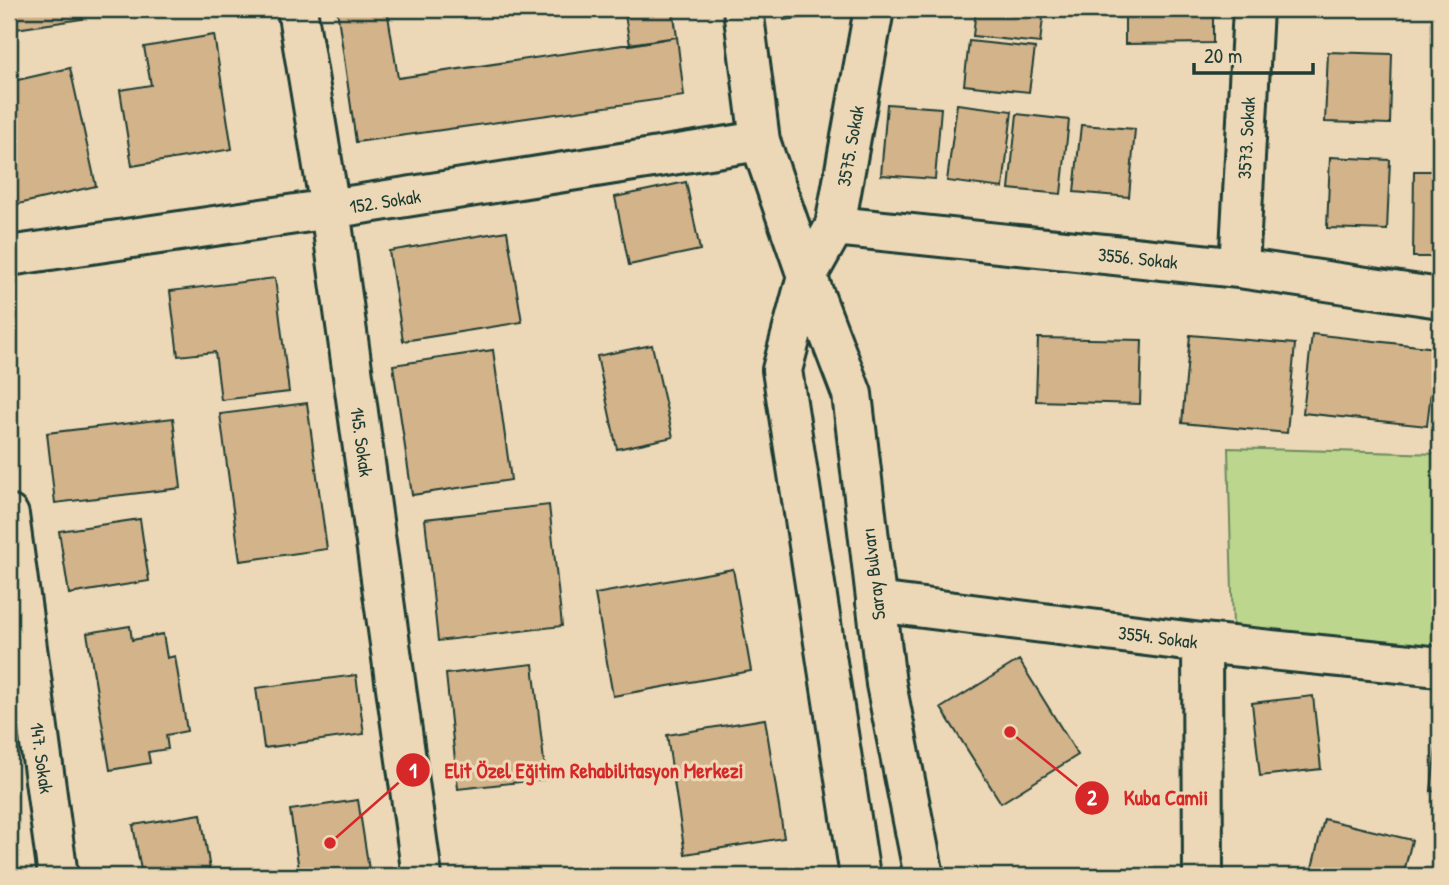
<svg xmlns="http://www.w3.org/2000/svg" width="1449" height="885" viewBox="0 0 1449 885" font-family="'Patrick Hand',sans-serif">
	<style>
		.green { fill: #bcd68d; stroke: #6e8a60; stroke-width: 2 }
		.building { fill: #d3b38a; stroke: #1f3d34; stroke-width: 2 }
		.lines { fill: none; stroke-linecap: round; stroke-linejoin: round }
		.street-casing { stroke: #1f3d34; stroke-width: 44 }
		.secondary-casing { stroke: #1f3d34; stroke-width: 44 }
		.street { stroke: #ecd8b6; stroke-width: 38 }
		.secondary { stroke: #ecd8b6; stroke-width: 38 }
		.labels { text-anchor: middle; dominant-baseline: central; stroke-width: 6; stroke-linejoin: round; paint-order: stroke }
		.street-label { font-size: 19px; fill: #1f3d34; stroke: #ecd8b6 }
		.leader { fill: none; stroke: #d62828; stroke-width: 2.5 }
		.callout-dot { fill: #d62828; stroke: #ecd8b6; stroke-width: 2.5 }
		.mark-label { font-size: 21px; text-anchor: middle; font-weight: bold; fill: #fff }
		.callout-label { font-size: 21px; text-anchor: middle; font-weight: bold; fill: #d62828; stroke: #ecd8b6; stroke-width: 6; stroke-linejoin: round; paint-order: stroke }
	</style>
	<rect width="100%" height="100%" fill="#ecd8b6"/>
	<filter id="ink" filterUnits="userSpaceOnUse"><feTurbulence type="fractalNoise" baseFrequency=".0143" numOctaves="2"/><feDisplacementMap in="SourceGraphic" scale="14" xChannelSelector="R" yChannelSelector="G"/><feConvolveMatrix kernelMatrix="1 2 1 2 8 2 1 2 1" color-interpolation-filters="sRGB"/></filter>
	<g filter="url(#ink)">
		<path class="green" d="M 1228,448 L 1440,454 L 1436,607 L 1440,608 L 1440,648 L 1233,628 Z"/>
		<path class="building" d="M 9,9 L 80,9 L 82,19 L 9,30 Z
			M 337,9 L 387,9 L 398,78 L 677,37 L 684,96 L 356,142 Z
			M 624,9 L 673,9 L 677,37 L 630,45 Z
			M 783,9 L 842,9 L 842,13 L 784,20 Z
			M 976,9 L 1044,9 L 1040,43 L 973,36 Z
			M 1125,9 L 1213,9 L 1213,43 L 1125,44 Z
			M 214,35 L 232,149 L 132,166 L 120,90 L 151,85 L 144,47 Z
			M 969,41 L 1035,48 L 1029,92 L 964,85 Z
			M 1328,52 L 1392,54 L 1390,124 L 1325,122 Z
			M 70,68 L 96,186 L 14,205 L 9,180 L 9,82 Z
			M 887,104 L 941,108 L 935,179 L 881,175 Z
			M 957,104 L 1012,111 L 1003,188 L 947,181 Z
			M 1017,114 L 1069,120 L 1061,194 L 1009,189 Z
			M 1081,125 L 1135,129 L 1129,197 L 1074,192 Z
			M 1330,157 L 1390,160 L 1387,230 L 1327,228 Z
			M 1414,171 L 1440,171 L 1440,257 L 1413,257 Z
			M 686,182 L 700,250 L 629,265 L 615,197 Z
			M 507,231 L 522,322 L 403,341 L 389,251 Z
			M 275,278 L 289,392 L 221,400 L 215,352 L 178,356 L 170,291 Z
			M 1312,334 L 1436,348 L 1427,426 L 1303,413 Z
			M 1190,335 L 1295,344 L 1287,433 L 1182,423 Z
			M 1038,338 L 1142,340 L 1140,404 L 1036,401 Z
			M 652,345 L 673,437 L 617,449 L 597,356 Z
			M 493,350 L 511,480 L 412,495 L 393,365 Z
			M 307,403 L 327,549 L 240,561 L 220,414 Z
			M 173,418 L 181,488 L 55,503 L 47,433 Z
			M 549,505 L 562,626 L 438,641 L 425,519 Z
			M 140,519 L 149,581 L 69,594 L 59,531 Z
			M 733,569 L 751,671 L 613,696 L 595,594 Z
			M 130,626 L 132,640 L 163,634 L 167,658 L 175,656 L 187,731 L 166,735 L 168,749 L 148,752 L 150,763 L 110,770 L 87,633 Z
			M 1019,660 L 1078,755 L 1001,803 L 941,708 Z
			M 533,664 L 546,779 L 458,789 L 446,674 Z
			M 356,675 L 364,734 L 264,748 L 256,688 Z
			M 1313,696 L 1321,769 L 1260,776 L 1252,703 Z
			M 1440,713 L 1440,792 L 1431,791 Z
			M 765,719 L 784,838 L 685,854 L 667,735 Z
			M 358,800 L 370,876 L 300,876 L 290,810 Z
			M 201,814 L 211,876 L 142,876 L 133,825 Z
			M 1324,819 L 1412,840 L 1403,876 L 1310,876 Z
			M 798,868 L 799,876 L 707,876 Z"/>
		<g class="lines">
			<defs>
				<path id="street" d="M 297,9 L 330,209 L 422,876
					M 835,226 L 1239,268 L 1440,298
					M 9,256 L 330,209 L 760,141
					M 1239,268 L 1253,9
					M 807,276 L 835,226 L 874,9
					M 9,515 L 58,876
					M 876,602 L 1202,643 L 1440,667
					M 1202,643 L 1203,876"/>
				<path id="secondary" d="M 743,9 L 760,141 L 807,276 L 852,394 L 886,684 L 924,876
					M 807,276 L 782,370 L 860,876"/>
			</defs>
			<use href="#street" class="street-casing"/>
			<use href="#secondary" class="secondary-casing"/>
			<use href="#street" class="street"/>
			<use href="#secondary" class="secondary"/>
		</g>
	</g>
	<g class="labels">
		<g class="street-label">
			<text transform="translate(1246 138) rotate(-87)">3573. Sokak</text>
			<text transform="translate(850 146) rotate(-80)">3575. Sokak</text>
			<text transform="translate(385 201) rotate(-9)">152. Sokak</text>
			<text transform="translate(1138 258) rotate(6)">3556. Sokak</text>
			<text transform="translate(362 442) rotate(82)">145. Sokak</text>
			<text transform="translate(873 574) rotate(-97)">Saray Bulvarı</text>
			<text transform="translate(1158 637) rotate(7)">3554. Sokak</text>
			<text transform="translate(42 758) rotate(82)">147. Sokak</text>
		</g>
	</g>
	<path class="leader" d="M330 843L413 770M1010 732L1092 798"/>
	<g class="callout-dot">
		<circle cx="330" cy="843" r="7"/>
		<circle cx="1010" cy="732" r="7"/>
		<circle cx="413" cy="770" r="18"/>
		<circle cx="1092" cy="798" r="18"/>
	</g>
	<g class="mark-label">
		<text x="413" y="778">1</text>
		<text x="1092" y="805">2</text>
	</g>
	<g class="callout-label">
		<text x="594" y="778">Elit Özel Eğitim Rehabilitasyon Merkezi</text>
		<text x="1166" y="805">Kuba Camii</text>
	</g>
	<rect width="1449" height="885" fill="none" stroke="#ecd8b6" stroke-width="35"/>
	<rect x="18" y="18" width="1414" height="850" fill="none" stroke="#1f3d34" stroke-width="2.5" filter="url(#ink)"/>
	<path d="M1194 63v10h119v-10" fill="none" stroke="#1f3d34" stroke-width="3.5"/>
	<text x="1204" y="63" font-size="21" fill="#1f3d34" stroke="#ecd8b6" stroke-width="5" paint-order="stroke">20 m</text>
</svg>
